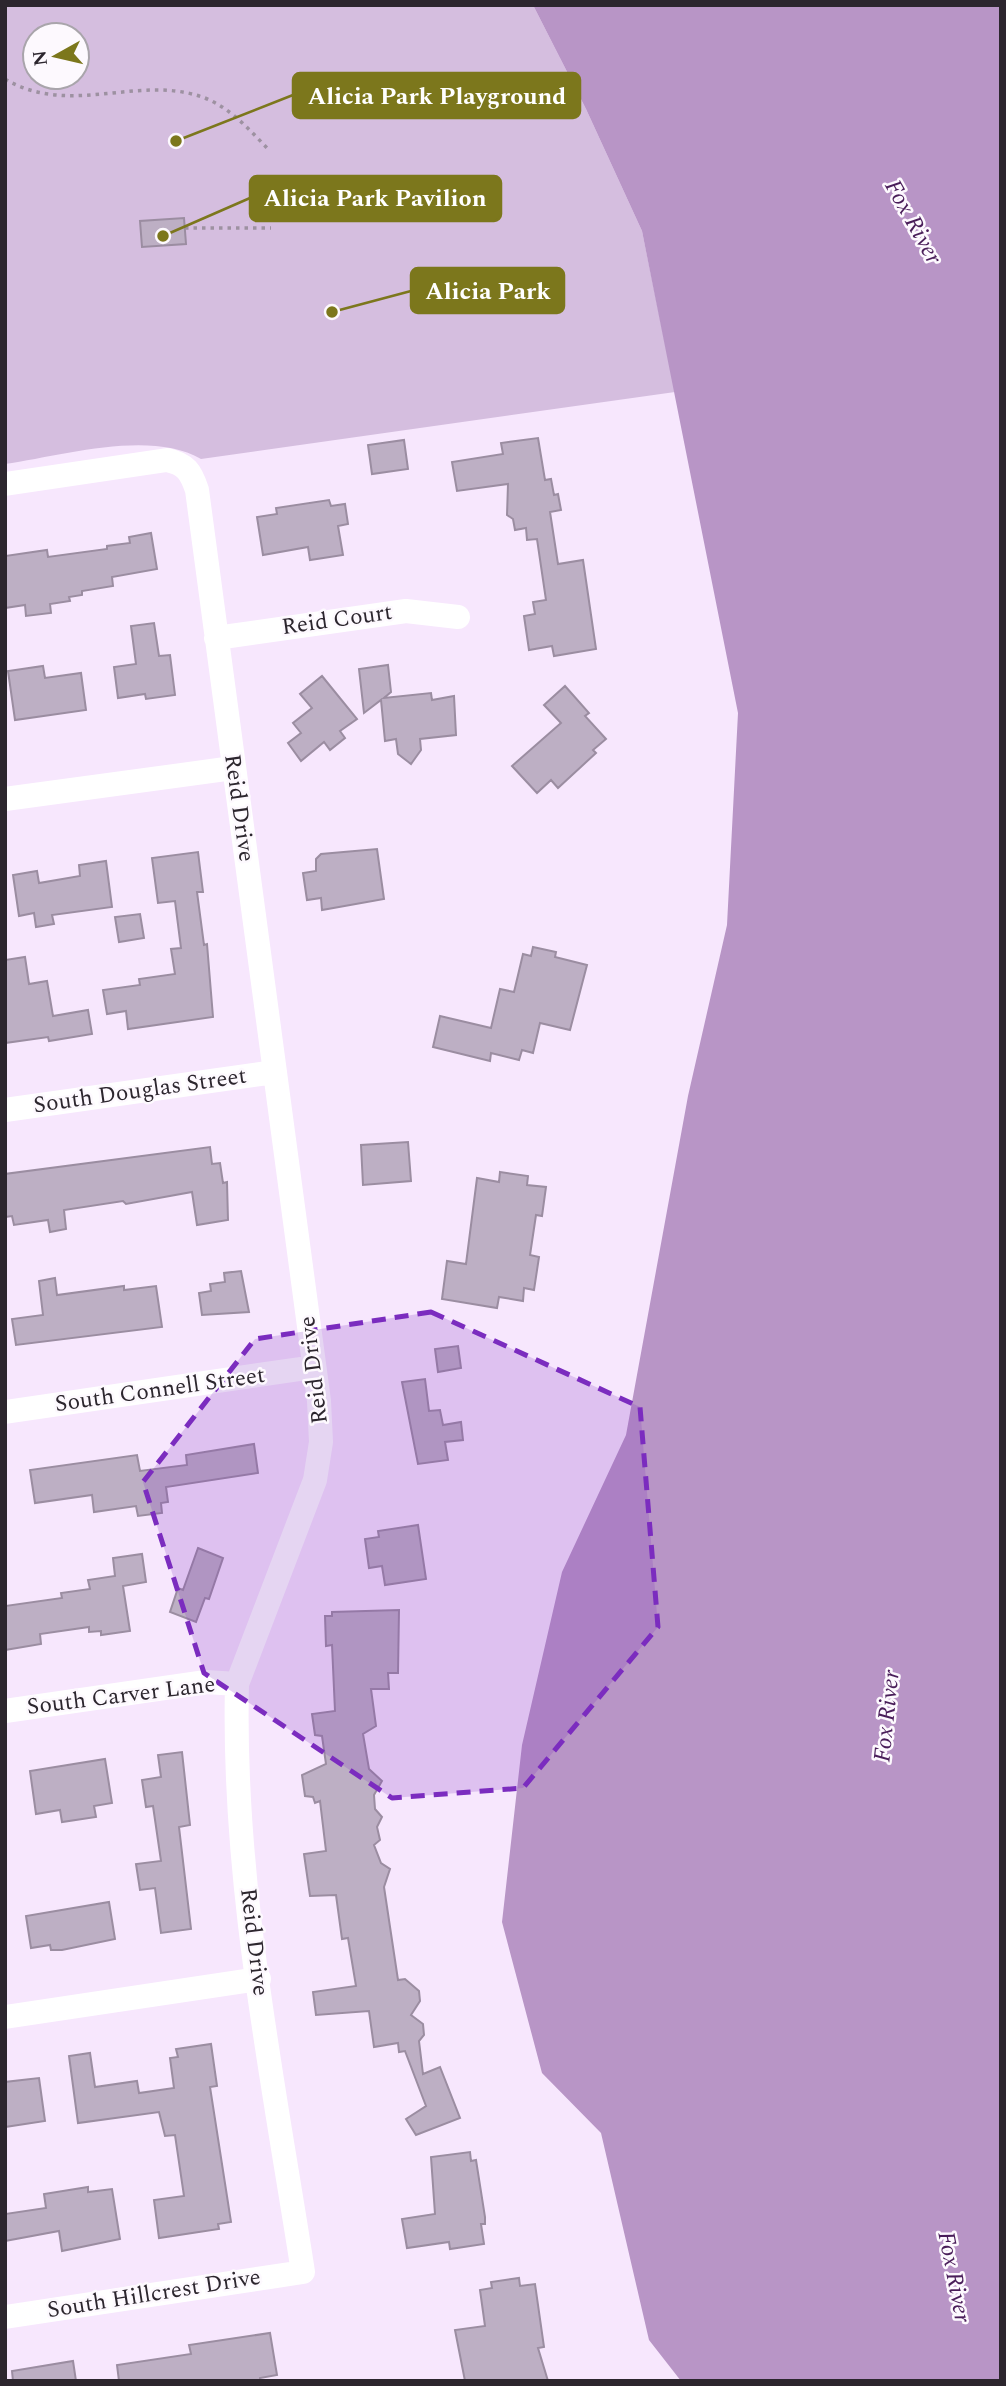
<svg xmlns="http://www.w3.org/2000/svg" width="1006" height="2386" viewBox="0 0 1006 2386" font-family="Spectral,serif">
	<style>
		.green { fill: #d5bedf; fill-rule: evenodd }
		.water { fill: #b895c6 }
		.building { fill: #bdafc4; stroke: #9b8da1; stroke-width: 2 }
		.lines { fill: none; stroke-linecap: round; stroke-linejoin: round }
		.path { stroke: #9d91a1; stroke-width: 3.5; stroke-dasharray: 3.5 5; stroke-linecap: butt }
		.minor { stroke: #fff; stroke-width: 24 }
		.marked { fill: #7b2cbf; fill-opacity: 0.2; stroke: #7b2cbf; stroke-width: 5; stroke-dasharray: 14 9; stroke-linejoin: round }
		.labels { text-anchor: middle; dominant-baseline: central; stroke-width: 5; stroke-linejoin: round; paint-order: stroke }
		.street-label { font-size: 23px; fill: #2c262e; stroke: #fdf9fe }
		.water-label { font-size: 24px; font-style: italic; fill: #491d59; stroke: #fdf9fe }
		.leader { fill: none; stroke: #7c771c; stroke-width: 2.5 }
		.callout-dot { fill: #7c771c; stroke: #fdf9fe; stroke-width: 2.5 }
		.callout { fill: #7c771c; stroke: #7c771c; stroke-width: 2.5 }
		.callout-label { font-size: 24px; text-anchor: middle; font-weight: bold; fill: #fff }
	</style>
	<rect width="100%" height="100%" fill="#f7e7fd"/>
	<path class="green" d="M 5,5 L 533,5 L 586,109 L 642,231 L 675,392 L 201,459 C 150,429 61,456 5,464 ZM 35,35 L 77,35 L 77,77 L 35,77 Z"/>
	<path class="water" d="M 533,5 L 1001,5 L 1001,2381 L 681,2381 L 649,2340 L 601,2133 L 542,2073 L 502,1922 L 522,1745 L 562,1572 L 626,1435 L 688,1096 L 727,925 L 738,713 L 642,231 L 586,109 Z"/>
	<path class="building" d="M 184,218 L 186,244 L 142,247 L 140,221 Z
		M 538,438 L 545,480 L 551,479 L 554,495 L 558,494 L 561,510 L 550,512 L 558,564 L 583,560 L 596,649 L 554,656 L 552,646 L 529,650 L 524,616 L 535,614 L 533,602 L 546,600 L 537,539 L 527,540 L 526,528 L 515,530 L 513,519 L 507,515 L 508,484 L 457,491 L 452,462 L 503,454 L 501,443 Z
		M 404,440 L 408,469 L 372,474 L 368,445 Z
		M 329,500 L 331,506 L 345,504 L 348,524 L 338,526 L 343,555 L 310,560 L 308,547 L 263,555 L 257,517 L 277,514 L 276,508 Z
		M 151,533 L 157,569 L 112,577 L 113,586 L 82,591 L 82,595 L 69,597 L 70,601 L 50,604 L 51,613 L 26,616 L 25,605 L 5,608 L 5,556 L 47,550 L 48,557 L 107,549 L 107,546 L 130,543 L 129,537 Z
		M 154,623 L 159,656 L 170,655 L 175,695 L 146,699 L 145,694 L 118,698 L 114,667 L 136,664 L 131,626 Z
		M 388,665 L 391,692 L 384,698 L 431,693 L 432,700 L 454,696 L 456,735 L 420,739 L 421,750 L 411,764 L 398,754 L 396,739 L 385,741 L 381,700 L 364,713 L 359,669 Z
		M 43,666 L 45,678 L 81,673 L 86,710 L 15,720 L 8,671 Z
		M 322,676 L 357,719 L 340,731 L 345,738 L 330,750 L 324,742 L 301,761 L 288,743 L 301,733 L 293,723 L 312,708 L 300,694 Z
		M 565,686 L 589,713 L 585,716 L 606,739 L 593,750 L 596,753 L 558,788 L 551,780 L 537,793 L 512,766 L 561,723 L 544,705 Z
		M 377,849 L 384,899 L 322,910 L 321,898 L 307,900 L 303,873 L 316,871 L 316,859 L 321,854 Z
		M 198,852 L 203,892 L 197,892 L 204,945 L 207,944 L 213,1017 L 128,1029 L 126,1011 L 107,1014 L 103,990 L 140,985 L 139,979 L 175,974 L 171,949 L 181,948 L 175,901 L 158,903 L 152,858 Z
		M 106,861 L 112,907 L 52,915 L 54,924 L 36,927 L 34,913 L 19,916 L 13,875 L 37,871 L 39,883 L 80,876 L 79,865 Z
		M 140,914 L 144,938 L 119,942 L 115,917 Z
		M 533,947 L 556,952 L 555,957 L 587,965 L 570,1030 L 540,1023 L 533,1053 L 522,1050 L 519,1060 L 491,1053 L 490,1061 L 433,1047 L 440,1016 L 491,1028 L 500,989 L 514,992 L 523,954 L 531,956 Z
		M 25,957 L 29,984 L 47,981 L 53,1016 L 88,1010 L 92,1034 L 49,1041 L 48,1037 L 5,1043 L 5,960 Z
		M 408,1142 L 411,1181 L 363,1185 L 361,1145 Z
		M 210,1147 L 212,1164 L 220,1163 L 223,1183 L 227,1182 L 228,1220 L 197,1225 L 192,1192 L 126,1204 L 123,1201 L 64,1210 L 66,1229 L 50,1232 L 48,1220 L 14,1225 L 12,1216 L 5,1217 L 5,1174 Z
		M 500,1172 L 528,1176 L 527,1185 L 546,1187 L 542,1216 L 536,1215 L 530,1255 L 539,1257 L 534,1290 L 524,1288 L 523,1301 L 499,1297 L 497,1308 L 442,1299 L 447,1261 L 466,1264 L 477,1178 L 499,1182 Z
		M 241,1271 L 249,1312 L 202,1315 L 199,1293 L 211,1291 L 210,1284 L 225,1282 L 224,1273 Z
		M 55,1278 L 57,1295 L 124,1286 L 124,1290 L 156,1286 L 162,1327 L 16,1345 L 12,1319 L 43,1315 L 39,1281 Z
		M 458,1346 L 461,1368 L 438,1372 L 435,1349 Z
		M 425,1379 L 429,1411 L 440,1410 L 443,1425 L 461,1422 L 463,1440 L 445,1442 L 448,1460 L 418,1464 L 402,1382 Z
		M 254,1444 L 258,1473 L 166,1487 L 168,1502 L 161,1503 L 162,1513 L 138,1516 L 136,1506 L 94,1512 L 92,1495 L 35,1503 L 30,1470 L 137,1455 L 140,1471 L 187,1465 L 186,1455 Z
		M 418,1525 L 426,1579 L 385,1585 L 382,1566 L 369,1568 L 365,1539 L 379,1537 L 378,1531 Z
		M 198,1548 L 223,1558 L 209,1599 L 205,1598 L 196,1622 L 170,1612 L 178,1588 L 183,1590 Z
		M 142,1554 L 146,1582 L 123,1586 L 130,1631 L 101,1635 L 101,1631 L 89,1632 L 89,1627 L 40,1634 L 41,1644 L 5,1650 L 5,1606 L 62,1598 L 61,1593 L 90,1589 L 88,1580 L 115,1576 L 113,1558 Z
		M 399,1610 L 398,1673 L 388,1673 L 389,1689 L 371,1689 L 376,1726 L 363,1734 L 369,1769 L 382,1781 L 374,1795 L 375,1809 L 382,1817 L 377,1827 L 380,1840 L 374,1845 L 381,1863 L 390,1869 L 384,1887 L 398,1980 L 405,1979 L 419,1991 L 420,2001 L 411,2015 L 423,2024 L 424,2035 L 419,2041 L 423,2074 L 440,2067 L 460,2118 L 416,2135 L 406,2119 L 426,2106 L 405,2051 L 399,2052 L 398,2043 L 374,2047 L 369,2011 L 316,2015 L 313,1992 L 356,1986 L 348,1938 L 342,1939 L 336,1895 L 310,1896 L 304,1854 L 326,1851 L 320,1801 L 315,1803 L 313,1797 L 305,1796 L 302,1775 L 326,1764 L 322,1736 L 315,1735 L 312,1714 L 335,1711 L 332,1645 L 326,1646 L 325,1616 L 332,1616 L 332,1612 Z
		M 182,1752 L 190,1825 L 179,1827 L 191,1929 L 161,1933 L 155,1888 L 140,1890 L 136,1864 L 161,1861 L 153,1806 L 146,1807 L 142,1780 L 161,1777 L 158,1755 Z
		M 105,1759 L 112,1803 L 94,1806 L 96,1817 L 62,1822 L 60,1810 L 36,1814 L 30,1771 Z
		M 109,1902 L 115,1939 L 62,1950 L 51,1950 L 50,1945 L 31,1948 L 26,1916 Z
		M 211,2044 L 217,2086 L 210,2087 L 231,2222 L 218,2224 L 219,2229 L 159,2238 L 154,2200 L 184,2196 L 175,2135 L 165,2136 L 159,2112 L 78,2123 L 69,2056 L 90,2053 L 95,2087 L 137,2081 L 139,2093 L 174,2088 L 170,2058 L 178,2057 L 176,2049 Z
		M 39,2078 L 45,2121 L 5,2127 L 5,2082 Z
		M 470,2152 L 471,2161 L 476,2160 L 485,2217 L 485,2224 L 481,2224 L 484,2244 L 450,2249 L 449,2242 L 407,2248 L 402,2219 L 435,2214 L 431,2157 Z
		M 88,2187 L 88,2192 L 112,2189 L 120,2239 L 62,2251 L 59,2231 L 5,2241 L 5,2214 L 46,2208 L 44,2194 Z
		M 519,2278 L 520,2286 L 535,2284 L 544,2347 L 538,2348 L 548,2381 L 465,2381 L 455,2330 L 485,2326 L 480,2290 L 492,2288 L 491,2282 Z
		M 270,2333 L 277,2375 L 260,2378 L 260,2381 L 119,2381 L 117,2365 L 191,2354 L 189,2345 Z
		M 73,2361 L 76,2381 L 13,2381 L 12,2371 Z"/>
	<g class="lines">
		<path class="path" d="M 5,79 C 71,118 139,73 205,98 C 230,108 249,129 267,148
			M 185,228 L 271,228"/>
		<path class="minor" d="M 5,484 L 167,460 C 186,464 191,472 197,490 L 319,1401 L 321,1442 L 315,1480 L 237,1684 C 232,1881 273,2078 303,2272 L 5,2317
			M 216,638 L 406,611 L 458,617
			M 5,799 L 233,768
			M 5,1110 L 275,1072
			M 5,1412 L 314,1367
			M 5,1711 L 206,1682 L 237,1684
			M 5,2017 L 259,1979"/>
	</g>
	<path class="marked" d="M 431,1312 L 640,1407 L 658,1627 L 523,1788 L 392,1798 L 204,1673 L 143,1482 L 255,1339 Z"/>
	<g class="labels">
		<g class="street-label">
			<text transform="translate(337 620) rotate(-8)">Reid Court</text>
			<text transform="translate(239 808) rotate(82)">Reid Drive</text>
			<text transform="translate(140 1091) rotate(-8)">South Douglas Street</text>
			<text transform="translate(314 1370) rotate(-97)">Reid Drive</text>
			<text transform="translate(160 1390) rotate(-8)">South Connell Street</text>
			<text transform="translate(121 1696) rotate(-7)">South Carver Lane</text>
			<text transform="translate(254 1942) rotate(83)">Reid Drive</text>
			<text transform="translate(154 2294) rotate(-9)">South Hillcrest Drive</text>
		</g>
		<g class="water-label">
			<text transform="translate(913 222) rotate(61)">Fox River</text>
			<text transform="translate(887 1716) rotate(-84)">Fox River</text>
			<text transform="translate(954 2277) rotate(79)">Fox River</text>
		</g>
	</g>
	<path class="leader" d="M176 141L293 95M163 236L250 198M332 312L411 291"/>
	<g class="callout-dot">
		<circle cx="176" cy="141" r="7"/>
		<circle cx="163" cy="236" r="7"/>
		<circle cx="332" cy="312" r="7"/>
	</g>
	<g class="callout">
		<rect x="293" y="73" width="287" height="45" rx="7"/>
		<rect x="250" y="176" width="251" height="45" rx="7"/>
		<rect x="411" y="268" width="153" height="45" rx="7"/>
	</g>
	<g class="callout-label">
		<text x="437" y="104">Alicia Park Playground</text>
		<text x="375" y="206">Alicia Park Pavilion</text>
		<text x="488" y="299">Alicia Park</text>
	</g>
	<rect width="1006" height="2386" fill="none" stroke="#2c262e" stroke-width="14"/>
	<g transform="translate(56 56) rotate(262)"><circle r="33" fill="#fdf9fe" stroke="#a9a5ab" stroke-width="2"/>
	<path d="M0-5L12 26L0 18L-12 26Z" fill="#7c771c"/>
	<text y="-10" font-size="19" font-weight="bold" text-anchor="middle" fill="#2c262e">N</text>
	</g>
</svg>
